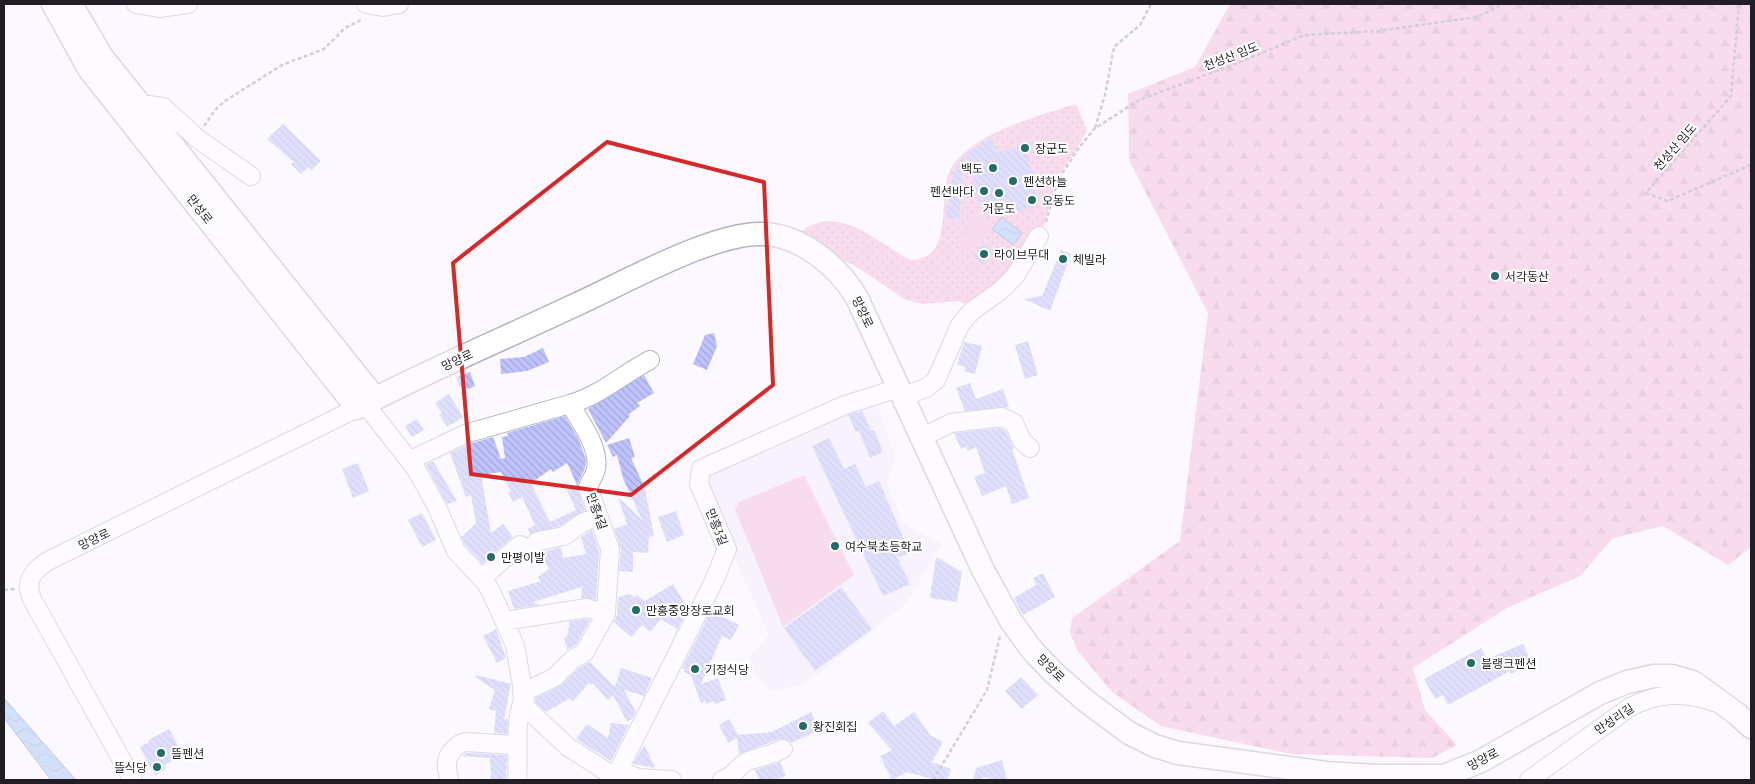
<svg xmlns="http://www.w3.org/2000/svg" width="1755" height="784" viewBox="0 0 1755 784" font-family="'PT Sans Narrow','Noto Sans KR',sans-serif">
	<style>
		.built { fill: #f1eafd }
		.forest { fill: url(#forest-firs) }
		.park { fill: url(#park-dots) }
		.garden { fill: #f4b9d6 }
		.water { fill: url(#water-waves); stroke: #7b92b6 }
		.building { fill: url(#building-back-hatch); fill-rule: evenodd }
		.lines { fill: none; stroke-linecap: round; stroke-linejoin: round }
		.minor-casing { stroke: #b7b1c0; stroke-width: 20 }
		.major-casing { stroke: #b7b1c0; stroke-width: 25 }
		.path { stroke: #a09da4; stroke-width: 2.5; stroke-dasharray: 4 2.5; stroke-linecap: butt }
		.minor { stroke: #fff; stroke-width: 18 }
		.major { stroke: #fff; stroke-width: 22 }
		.marked { fill: none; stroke: #d62828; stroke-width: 4; stroke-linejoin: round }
		.poi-dot { fill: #226d6a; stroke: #fff; stroke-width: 2 }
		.labels { text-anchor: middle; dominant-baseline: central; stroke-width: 4; stroke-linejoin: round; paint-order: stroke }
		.street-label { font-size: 12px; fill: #211f25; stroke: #fff }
		.poi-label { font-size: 12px; fill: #211f25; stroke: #fff; text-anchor: start }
	</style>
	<defs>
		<pattern id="forest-firs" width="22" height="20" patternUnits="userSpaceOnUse" patternTransform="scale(1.25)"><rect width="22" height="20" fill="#f4b9d6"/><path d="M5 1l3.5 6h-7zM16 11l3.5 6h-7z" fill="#d19fb8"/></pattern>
		<pattern id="park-dots" width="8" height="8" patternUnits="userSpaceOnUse" patternTransform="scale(1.25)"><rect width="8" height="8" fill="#f4b9d6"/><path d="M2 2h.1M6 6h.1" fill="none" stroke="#d19fb8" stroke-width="1.8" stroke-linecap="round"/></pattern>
		<pattern id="water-waves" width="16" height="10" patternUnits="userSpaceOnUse" patternTransform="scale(1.25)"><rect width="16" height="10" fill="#a2c3f4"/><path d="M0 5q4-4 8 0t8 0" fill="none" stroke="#8ba7d1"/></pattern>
		<pattern id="building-back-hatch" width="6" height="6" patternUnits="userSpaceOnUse" patternTransform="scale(1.25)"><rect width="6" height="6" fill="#bec3fc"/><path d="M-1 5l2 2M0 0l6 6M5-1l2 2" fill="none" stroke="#a3a7d8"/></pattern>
	</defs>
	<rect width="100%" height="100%" fill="#fbf8ff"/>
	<path class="built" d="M 876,401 L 895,457 L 886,484 L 904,524 L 942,544 L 905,604 L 819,674 L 797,686 L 770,691 L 757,677 L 749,657 L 769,635 L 700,481 L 704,469 Z"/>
	<path class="forest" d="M 1230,4 L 1751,4 L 1751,547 L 1728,565 L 1663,526 L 1613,538 L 1580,576 L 1507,608 L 1413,668 L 1425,710 L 1457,745 L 1432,758 L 1291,754 L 1161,726 L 1112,692 L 1077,650 L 1070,633 L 1072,618 L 1180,541 L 1208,313 L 1129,160 L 1128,94 L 1195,67 Z"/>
	<path class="park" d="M 1076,104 L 1087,130 C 1079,148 1066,162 1058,179 C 1046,204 1047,235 1028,257 C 1011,275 988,290 969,307 L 960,301 L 924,304 L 906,300 L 854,265 L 791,240 C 833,197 870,238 910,260 C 959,260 934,191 953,165 C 978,131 1038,116 1076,104 Z"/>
	<path class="garden" d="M 978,215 L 991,225 L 971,251 L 958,241 Z
		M 804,475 L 854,575 L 783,627 L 735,509 L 739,502 Z"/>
	<path class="water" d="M 1002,217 L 1022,233 L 1013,245 L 992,229 Z
		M 4,698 L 76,780 L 51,780 L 4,718 Z"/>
	<path class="building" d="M 283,124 L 321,161 L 312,170 L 308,167 L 301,174 L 291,164 L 294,162 L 267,139 Z
		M 992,139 L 997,153 L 1017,148 L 1016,145 L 1030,141 L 1033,151 L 1027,153 L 1038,204 L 1013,214 L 1009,199 L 980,207 L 967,153 L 982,145 L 982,143 Z
		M 965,153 L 959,220 L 946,218 L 953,176 Z
		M 984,243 L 994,252 L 983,265 L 973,257 Z
		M 1061,250 L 1071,254 L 1050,311 L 1024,299 L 1042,296 Z
		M 714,333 L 717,346 L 707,370 L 693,364 L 705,335 Z
		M 1028,341 L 1038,375 L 1025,379 L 1015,345 Z
		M 964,342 L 982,346 L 975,374 L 964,371 L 965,367 L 957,365 Z
		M 543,348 L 549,362 L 527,371 L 501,374 L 500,359 L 524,357 Z
		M 470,372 L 475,386 L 468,389 L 459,386 L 456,377 Z
		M 644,375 L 654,393 L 637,403 L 640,406 L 629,414 L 630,416 L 606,443 L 588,409 Z
		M 970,383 L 976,399 L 1003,389 L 1009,407 L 965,411 L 956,388 Z
		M 449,394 L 463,417 L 447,427 L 439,414 L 442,413 L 435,403 Z
		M 862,411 L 871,431 L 874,430 L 883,452 L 870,458 L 859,431 L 856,432 L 848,415 Z
		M 565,416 L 579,440 L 586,460 L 585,468 L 578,483 L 578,490 L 585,510 L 560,526 L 530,534 L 528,529 L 535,525 L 522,497 L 513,502 L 508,492 L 511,491 L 501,472 L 481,475 L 491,533 L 503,524 L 513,537 L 482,564 L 465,545 L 461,537 L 476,523 L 471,495 L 466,497 L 450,453 L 469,444 L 493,437 L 501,459 L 505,458 L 502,437 L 508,436 L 507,433 ZM 567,463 L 577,485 L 567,490 L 576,510 L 550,522 L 531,483 L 551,469 L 553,472 Z
		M 417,419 L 424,430 L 412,437 L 405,426 Z
		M 1000,428 L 1006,431 L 1014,448 L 1012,449 L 1029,498 L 1012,504 L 1006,486 L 982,496 L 974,477 L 985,473 L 976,447 L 968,451 L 966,447 L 961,449 L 954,433 Z
		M 629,438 L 635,457 L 631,458 L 645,488 L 654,536 L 650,537 L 649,535 L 648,553 L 633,552 L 633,572 L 619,571 L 621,549 L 614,529 L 627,524 L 618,497 L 642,520 L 623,478 L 617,455 L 613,457 L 607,445 Z
		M 829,438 L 844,469 L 855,464 L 866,487 L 879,481 L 910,553 L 900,557 L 896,555 L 910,584 L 883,596 L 812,446 Z
		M 433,461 L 457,501 L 447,504 L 426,465 Z
		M 358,463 L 369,491 L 353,498 L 342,469 Z
		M 676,511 L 684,535 L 667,542 L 658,517 Z
		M 422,513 L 436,540 L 422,547 L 408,520 Z
		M 592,530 L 599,551 L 596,600 L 581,598 L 582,587 L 533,602 L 539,605 L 514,609 L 508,591 L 541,581 L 538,577 L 549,569 L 540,553 L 561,547 L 563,558 L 586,554 L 581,537 Z
		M 936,557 L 962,572 L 957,602 L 930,598 Z
		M 1043,573 L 1055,597 L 1023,615 L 1014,598 L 1036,585 L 1033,578 Z
		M 673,584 L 688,609 L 671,642 L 677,629 L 661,619 L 650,632 L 642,625 L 631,637 L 614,622 L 617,615 L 618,597 L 630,594 L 635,598 L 637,595 L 645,601 Z
		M 841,587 L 872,629 L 815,671 L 784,628 Z
		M 711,611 L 739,625 L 731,640 L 722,636 L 701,684 L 718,678 L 726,700 L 715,704 L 714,701 L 706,704 L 705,701 L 701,703 L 691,675 L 684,672 L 685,669 L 682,668 Z
		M 586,619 L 590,620 L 576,645 L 567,650 L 564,637 L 567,637 L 570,621 Z
		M 496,629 L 506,658 L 497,663 L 483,636 Z
		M 1523,644 L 1532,665 L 1510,674 L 1510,671 L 1448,705 L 1443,695 L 1435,699 L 1424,679 L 1481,648 L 1487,659 Z
		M 590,662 L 615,687 L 621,668 L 652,678 L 644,696 L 624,690 L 636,712 L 632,719 L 627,722 L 613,695 L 608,700 L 593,683 L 591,685 L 589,683 L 573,701 L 570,698 L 546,712 L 536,703 L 535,698 L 560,686 L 579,668 Z
		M 476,675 L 511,684 L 504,719 L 508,719 L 507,734 L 494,733 L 496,711 L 489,709 L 495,690 L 475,677 Z
		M 1021,677 L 1038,695 L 1022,709 L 1005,691 Z
		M 883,711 L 894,726 L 914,712 L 930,735 L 943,742 L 932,762 L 951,769 L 947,780 L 936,780 L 907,772 L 892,780 L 880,756 L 892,750 L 868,723 Z
		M 811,712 L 819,730 L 791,743 L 784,739 L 779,739 L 739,754 L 737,738 L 728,743 L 719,725 L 729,719 L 738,735 L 772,732 Z
		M 611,723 L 629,725 L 611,761 L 576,739 L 587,724 L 608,738 Z
		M 169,729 L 181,751 L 176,754 L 178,758 L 164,765 L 166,769 L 155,776 L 140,747 L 149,742 L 148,740 Z
		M 645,746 L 655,768 L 633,764 L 642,748 Z
		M 467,753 L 507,755 L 506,780 L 491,780 L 490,758 L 462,756 Z
		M 1002,760 L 1007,780 L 989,780 L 988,777 L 973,780 L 976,768 Z
		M 780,762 L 786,776 L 775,780 L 759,780 L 755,770 Z"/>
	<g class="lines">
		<defs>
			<path id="minor" d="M 136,4 L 159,8 L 188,4
				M 366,4 L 383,7 L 399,4
				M 141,104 L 163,107 L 198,139 L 251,176
				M 902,397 L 926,388 L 936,380 L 960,325 L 972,311 L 1000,291 L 1015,276 L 1039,236
				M 365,404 L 416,469 L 437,507 L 456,551 L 486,583 L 492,594 L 515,645 L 526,708 L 568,747 L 615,777 L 613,780
				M 570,404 C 599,396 623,374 650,360
				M 920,438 L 951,423 L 1002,417 L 1014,423 L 1022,441 L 1030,448
				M 411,460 L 465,434 L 570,404 C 580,422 600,447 596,469 C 595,475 590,481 588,487 L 610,549 L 606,614 L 584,653 L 573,659 L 555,677 L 522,693
				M 482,578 L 520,545 L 526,551 L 538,541 L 564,536 L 582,523 L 598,516
				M 504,621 L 587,608 L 606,614
				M 619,770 L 638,778 L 672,780
				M 615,777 L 714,581 L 727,549 L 699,484 L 701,469 L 845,405 L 899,388
				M 133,780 L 32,599 C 24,581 34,569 50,560 L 357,408
				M 449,780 C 449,775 447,772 447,768 C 445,756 455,745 465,742 L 516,745
				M 517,780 C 519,753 514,726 523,700
				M 722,780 C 734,777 738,765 748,761 C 760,757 771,755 783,749
				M 1529,780 L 1630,707 C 1658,693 1684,691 1714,702"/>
			<path id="major" d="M 53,4 L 89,69 L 357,408 C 427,371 501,340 573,306 C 620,285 715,231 763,234 C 801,235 839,267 857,298 L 983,570 L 1011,621 L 1032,650 L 1054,673 L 1086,701 L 1129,733 L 1155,746 L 1178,753 L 1326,773 L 1378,776 L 1444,776 L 1481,761 L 1600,693 L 1627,682 L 1654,676 L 1672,676 L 1693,682 L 1737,714 L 1751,727
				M 71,4 L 102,57 L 375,398"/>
		</defs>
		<use href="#minor" class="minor-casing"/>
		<use href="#major" class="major-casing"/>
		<path class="path" d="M 1739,4 L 1731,96 L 1646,193 L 1667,201 L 1751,165
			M 204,126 L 216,109 L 225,101 L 282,65 L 324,49 L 345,28 L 363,19
			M 1095,128 L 1105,95 L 1114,47 L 1140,25 L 1151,4
			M 1046,222 L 1058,180 L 1078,149 L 1094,129 L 1139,100 L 1243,61 L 1304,35 L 1378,31 L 1477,17 L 1503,4
			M 4,590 L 15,589
			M 933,780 L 987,690 L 1000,636"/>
		<use href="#minor" class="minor"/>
		<use href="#major" class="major"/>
	</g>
	<path d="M0 0H1755V784H0ZM 607,142 L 764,182 L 773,385 L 631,495 L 471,474 L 453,263 Z" fill="#fbf8ff" fill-opacity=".55" fill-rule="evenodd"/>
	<path class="marked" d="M 607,142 L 764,182 L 773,385 L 631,495 L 471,474 L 453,263 Z"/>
	<g class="poi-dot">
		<circle cx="1025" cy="148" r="5"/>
		<circle cx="993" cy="168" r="5"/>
		<circle cx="1013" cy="181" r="5"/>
		<circle cx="984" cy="191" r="5"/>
		<circle cx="999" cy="193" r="5"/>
		<circle cx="1032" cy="200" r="5"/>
		<circle cx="984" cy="254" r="5"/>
		<circle cx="1063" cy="259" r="5"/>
		<circle cx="1495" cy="276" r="5"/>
		<circle cx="835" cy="546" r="5"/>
		<circle cx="491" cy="557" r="5"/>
		<circle cx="636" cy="610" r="5"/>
		<circle cx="1471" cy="663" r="5"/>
		<circle cx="695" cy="669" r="5"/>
		<circle cx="803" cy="726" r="5"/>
		<circle cx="161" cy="753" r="5"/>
		<circle cx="157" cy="767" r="5"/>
	</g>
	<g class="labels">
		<g class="street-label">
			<text transform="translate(1231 56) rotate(-21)">천성산 임도</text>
			<text transform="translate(1675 147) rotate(-49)">천성산 임도</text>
			<text transform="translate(200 209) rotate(52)">만성로</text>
			<text transform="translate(863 312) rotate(64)">망양로</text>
			<text transform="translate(457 360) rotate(-25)">망양로</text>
			<text transform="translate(597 511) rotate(70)">만흥4길</text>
			<text transform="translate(717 527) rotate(68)">만흥3길</text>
			<text transform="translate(94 539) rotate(-26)">망양로</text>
			<text transform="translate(1051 668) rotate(45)">망양로</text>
			<text transform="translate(1614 719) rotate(-34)">만성리길</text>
			<text transform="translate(1483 759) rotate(-28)">망양로</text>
		</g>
		<g class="poi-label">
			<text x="1035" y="148">장군도</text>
			<text x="983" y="168" text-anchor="end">백도</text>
			<text x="1023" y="181">펜션하늘</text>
			<text x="974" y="191" text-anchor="end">펜션바다</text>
			<text x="1042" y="200">오동도</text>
			<text x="999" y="208" text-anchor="middle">거문도</text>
			<text x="994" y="254">라이브무대</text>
			<text x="1073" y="259">체빌라</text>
			<text x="1505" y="276">서각동산</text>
			<text x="845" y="546">여수북초등학교</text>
			<text x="501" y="557">만평이발</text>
			<text x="646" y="610">만흥중앙장로교회</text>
			<text x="1481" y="663">블랭크펜션</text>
			<text x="705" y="669">기정식당</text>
			<text x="813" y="726">황진회집</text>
			<text x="171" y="753">뜰펜션</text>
			<text x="147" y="767" text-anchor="end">뜰식당</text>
		</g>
	</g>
	<rect width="1755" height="784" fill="none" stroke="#211f25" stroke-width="10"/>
</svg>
